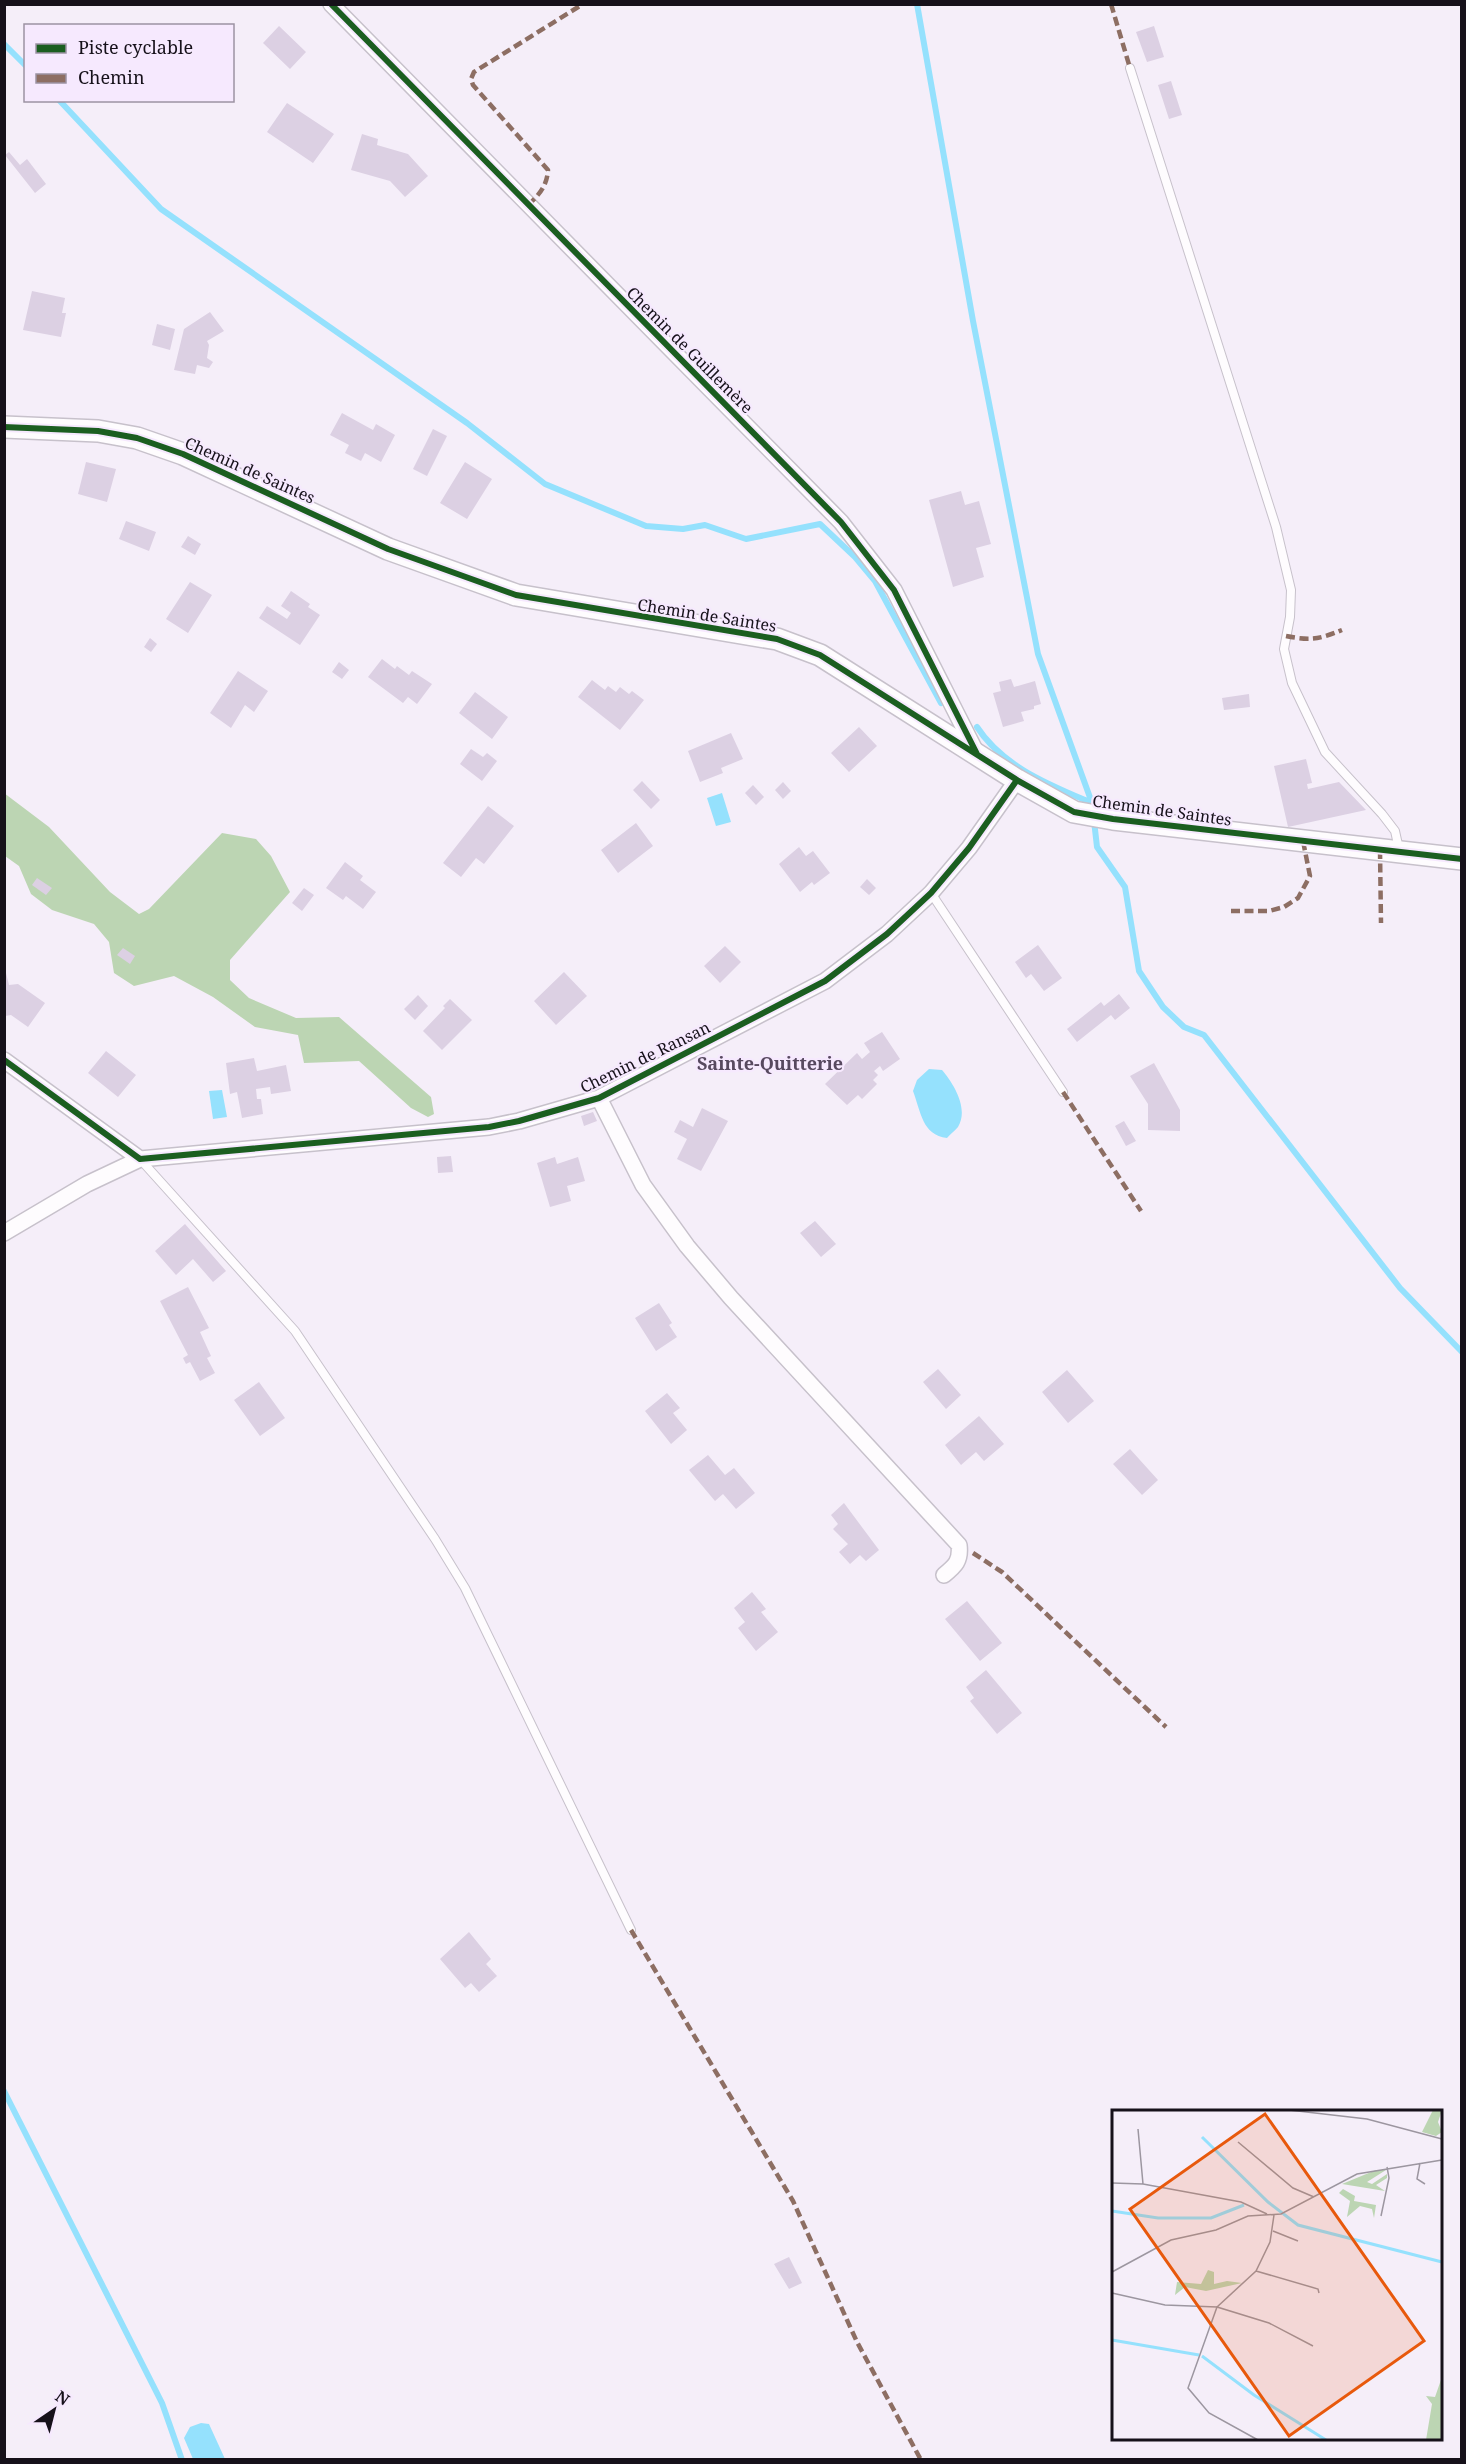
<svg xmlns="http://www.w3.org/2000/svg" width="1466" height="2464" viewBox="0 0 1466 2464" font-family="'Noto Serif',serif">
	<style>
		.forest { fill: #bcd5b3 }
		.water { fill: #95e1fd }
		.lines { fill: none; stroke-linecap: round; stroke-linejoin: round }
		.stream { stroke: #95e1fd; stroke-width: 6 }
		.building { fill: #dcd0e3 }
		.lane-casing { stroke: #c7c1cb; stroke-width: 10 }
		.street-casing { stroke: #c7c1cb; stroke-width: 18 }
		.secondary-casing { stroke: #c7c1cb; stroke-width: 24 }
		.lane { stroke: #fefcfe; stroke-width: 8 }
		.street { stroke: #fefcfe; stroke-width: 15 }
		.secondary { stroke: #fefcfe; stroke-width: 21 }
		.quiet { stroke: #8d6e63; stroke-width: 4.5; stroke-dasharray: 9 4.5; stroke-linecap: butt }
		.cycleway-casing { stroke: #f6e9fe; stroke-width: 10 }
		.cycleway { stroke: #1b5e20; stroke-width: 6 }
		.labels { text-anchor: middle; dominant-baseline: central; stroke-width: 4.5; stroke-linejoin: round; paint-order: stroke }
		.street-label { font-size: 16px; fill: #16111a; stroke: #f6e9fe }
		.neighbourhood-label { font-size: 18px; font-weight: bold; fill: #57495f; stroke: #f6e9fe }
		.inset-river { fill: none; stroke: #95e1fd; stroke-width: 3 }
		.inset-road { fill: none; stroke: #9c96a0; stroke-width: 1.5 }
		.view { fill: #e8590c; fill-opacity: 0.15; stroke: #e8590c; stroke-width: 3 }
		.inset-edge { fill: none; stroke: #16111a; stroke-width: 3 }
	</style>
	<rect width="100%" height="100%" fill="#f5eef9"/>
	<path class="forest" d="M 4,793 L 49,827 L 110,892 L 139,914 L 149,909 L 222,833 L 256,839 L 271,856 L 290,892 L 230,960 L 230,980 L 249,998 L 296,1018 L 339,1017 L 431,1097 L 434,1114 L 428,1117 L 411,1108 L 359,1061 L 304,1063 L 298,1035 L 255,1027 L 213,997 L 174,976 L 134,986 L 114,973 L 109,942 L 94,924 L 52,910 L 31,894 L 19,866 L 5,856 Z"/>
	<path class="water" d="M 722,793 L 731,822 L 716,826 L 707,798 Z
		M 929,1069 L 942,1070 C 954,1084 969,1109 958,1127 C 955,1131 950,1134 947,1138 C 922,1135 921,1112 913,1091 L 917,1080 Z
		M 222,1090 L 227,1117 L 213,1119 L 209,1091 Z
		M 201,2423 L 209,2424 L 225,2459 L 193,2459 L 184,2438 L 190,2427 Z"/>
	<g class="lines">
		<path class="stream" d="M 917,4 L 973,321 L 1038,654 L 1092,803 L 1097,847 L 1125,887 L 1139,971 L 1163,1007 L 1184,1027 L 1204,1035 L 1400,1288 L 1462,1352
			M 4,44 L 26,66
			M 59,100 L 161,209 L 467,423 L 545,484 L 646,526 L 683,529 L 705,525 L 746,539 L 820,524 L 855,557 L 875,581 L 941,703
			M 977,727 C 1003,767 1050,785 1092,803
			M 4,2091 L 162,2403 L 182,2460"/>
	</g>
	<path class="building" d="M 279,26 L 306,52 L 290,69 L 263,43 Z
		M 1154,26 L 1164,57 L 1147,62 L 1136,32 Z
		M 1171,81 L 1182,115 L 1169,119 L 1158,85 Z
		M 287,103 L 334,134 L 313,163 L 267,132 Z
		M 362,134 L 378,139 L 377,145 L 408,154 L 428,176 L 405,197 L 390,181 L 351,170 Z
		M 9,152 L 20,165 L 27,159 L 46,184 L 35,193 L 5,155 Z
		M 32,291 L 65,298 L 62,313 L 66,313 L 61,337 L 23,330 Z
		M 210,312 L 224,331 L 207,341 L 209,345 L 207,358 L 213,362 L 209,368 L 197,365 L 195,374 L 174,370 L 184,329 Z
		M 157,324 L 175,329 L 170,350 L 152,345 Z
		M 342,413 L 373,430 L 376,424 L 395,435 L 381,462 L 365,453 L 361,461 L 345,453 L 349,445 L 330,435 Z
		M 433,429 L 447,436 L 427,476 L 413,469 Z
		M 86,462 L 116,469 L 107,502 L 78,494 Z
		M 465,462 L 492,479 L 467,519 L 440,503 Z
		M 961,491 L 965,505 L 979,501 L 991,544 L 976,548 L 984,577 L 953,587 L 929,500 Z
		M 126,521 L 156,532 L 149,551 L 119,539 Z
		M 188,536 L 201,544 L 195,555 L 181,547 Z
		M 190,582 L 212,595 L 188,633 L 166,619 Z
		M 291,591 L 310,604 L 308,607 L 320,615 L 300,645 L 259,618 L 267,606 L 287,619 L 291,613 L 281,606 Z
		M 150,638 L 157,644 L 151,652 L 144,647 Z
		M 382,659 L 395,669 L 397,666 L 409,675 L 412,671 L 432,684 L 417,704 L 408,697 L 403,703 L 368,677 Z
		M 339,662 L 349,670 L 342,679 L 332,672 Z
		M 238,671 L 268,691 L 254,712 L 245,705 L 231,728 L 210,713 Z
		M 1011,679 L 1014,687 L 1035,681 L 1041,704 L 1034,706 L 1034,709 L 1021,712 L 1024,721 L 1003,727 L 993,693 L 1001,691 L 999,682 Z
		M 592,680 L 605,690 L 608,686 L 616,692 L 620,687 L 629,694 L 632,691 L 644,700 L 620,730 L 578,697 Z
		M 475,692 L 508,717 L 492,739 L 459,713 Z
		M 1249,694 L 1250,707 L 1224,710 L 1222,698 Z
		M 859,727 L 877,746 L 849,772 L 831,753 Z
		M 731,733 L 743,759 L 721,768 L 723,773 L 700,782 L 688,751 Z
		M 471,749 L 483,757 L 487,753 L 497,761 L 482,781 L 460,764 Z
		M 1306,759 L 1312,783 L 1307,784 L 1308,789 L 1339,782 L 1366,810 L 1288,827 L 1274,766 Z
		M 642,781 L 660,800 L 651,809 L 633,790 Z
		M 783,782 L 791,791 L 783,799 L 775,790 Z
		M 753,785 L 764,797 L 756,805 L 745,793 Z
		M 488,806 L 514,826 L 484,864 L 476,858 L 461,877 L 443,863 Z
		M 636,823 L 653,846 L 618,873 L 601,850 Z
		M 799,847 L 806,856 L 813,851 L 830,873 L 814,885 L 812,882 L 800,892 L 779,864 Z
		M 345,862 L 363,876 L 360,880 L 376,892 L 363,909 L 346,896 L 343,900 L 326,888 Z
		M 37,878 L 52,888 L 46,895 L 32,885 Z
		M 867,879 L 876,888 L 869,895 L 860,887 Z
		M 304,888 L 314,895 L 302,911 L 292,903 Z
		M 1038,945 L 1062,978 L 1044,991 L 1031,974 L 1026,978 L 1015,962 Z
		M 725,946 L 741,962 L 720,983 L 704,966 Z
		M 123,948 L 135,956 L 130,964 L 117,955 Z
		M 5,969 L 9,985 L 18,984 L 45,1003 L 28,1027 L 11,1015 L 5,1016 Z
		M 564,972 L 587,996 L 556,1025 L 534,1001 Z
		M 1119,994 L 1130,1008 L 1115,1020 L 1111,1015 L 1077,1042 L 1067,1029 L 1101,1002 L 1104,1006 Z
		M 418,995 L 428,1006 L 415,1020 L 404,1009 Z
		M 450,999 L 472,1020 L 442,1050 L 423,1031 L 445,1008 L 443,1006 Z
		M 882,1032 L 900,1059 L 883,1071 L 880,1066 L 874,1071 L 878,1075 L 873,1080 L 877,1084 L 862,1099 L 858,1095 L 847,1105 L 825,1084 L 857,1053 L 862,1059 L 870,1052 L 864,1043 Z
		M 106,1051 L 136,1075 L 118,1097 L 88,1073 Z
		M 254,1058 L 257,1071 L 286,1065 L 291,1091 L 271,1094 L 270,1087 L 256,1089 L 257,1099 L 261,1099 L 263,1114 L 242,1118 L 237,1092 L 230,1094 L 226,1063 Z
		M 1154,1063 L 1180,1110 L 1180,1131 L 1148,1130 L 1148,1104 L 1130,1076 Z
		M 702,1108 L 728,1121 L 701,1171 L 677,1159 L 687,1139 L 674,1132 L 680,1120 L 693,1127 Z
		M 593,1112 L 597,1121 L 584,1126 L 581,1116 Z
		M 1124,1121 L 1136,1141 L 1126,1146 L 1115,1126 Z
		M 451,1156 L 453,1172 L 438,1173 L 437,1157 Z
		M 555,1157 L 557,1164 L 578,1157 L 585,1181 L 567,1186 L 571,1201 L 550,1207 L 537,1163 Z
		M 815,1221 L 836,1244 L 821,1257 L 800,1233 Z
		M 185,1224 L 226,1271 L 213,1282 L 193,1259 L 176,1275 L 155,1251 Z
		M 188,1287 L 209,1328 L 200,1332 L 211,1356 L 207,1358 L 215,1373 L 200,1381 L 190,1362 L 186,1364 L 183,1358 L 188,1355 L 160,1301 Z
		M 659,1303 L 672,1323 L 669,1325 L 677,1337 L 656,1351 L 635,1318 Z
		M 938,1369 L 961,1395 L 946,1409 L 923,1382 Z
		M 1067,1370 L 1094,1401 L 1068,1423 L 1042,1392 Z
		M 259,1382 L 285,1418 L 260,1436 L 234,1400 Z
		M 667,1393 L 680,1408 L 673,1413 L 687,1430 L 671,1444 L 645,1411 Z
		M 979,1416 L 1004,1444 L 984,1461 L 976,1452 L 961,1465 L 945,1445 Z
		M 1130,1449 L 1158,1480 L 1142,1495 L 1113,1464 Z
		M 708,1455 L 725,1475 L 734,1468 L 755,1493 L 736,1509 L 723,1494 L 715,1501 L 689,1470 Z
		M 844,1503 L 879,1550 L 866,1561 L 860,1555 L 850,1564 L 839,1552 L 848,1544 L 833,1529 L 838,1524 L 831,1515 Z
		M 752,1592 L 766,1609 L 761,1612 L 778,1632 L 756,1651 L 738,1628 L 745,1622 L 734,1608 Z
		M 967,1601 L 1002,1643 L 980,1661 L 945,1619 Z
		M 986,1670 L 1022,1713 L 997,1734 L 970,1701 L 974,1698 L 966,1687 Z
		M 469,1932 L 491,1959 L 486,1964 L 497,1976 L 479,1992 L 471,1983 L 465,1988 L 440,1959 Z
		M 789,2257 L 802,2283 L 789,2289 L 774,2264 Z"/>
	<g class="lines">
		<defs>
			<path id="lane" d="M 1130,68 L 1276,527 L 1291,590 L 1290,617 L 1284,649 L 1292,683 L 1325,752 L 1382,814 L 1395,831 L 1399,849
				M 931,893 L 1063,1092
				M 140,1159 L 295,1331 L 435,1539 L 465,1588 L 631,1930"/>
			<path id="street" d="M 331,4 L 841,522 L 894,590 L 977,754
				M 4,1060 L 140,1159 L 489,1127 L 519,1121 L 599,1098 L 825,981 L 887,934 L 931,893 L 969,848 L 1017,780
				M 599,1098 L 643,1185 L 687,1246 L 731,1298 L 959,1545 C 961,1561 955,1566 944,1575
				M 4,1233 L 87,1184 L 140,1159"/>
			<path id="secondary" d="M 4,427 L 98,431 L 137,438 L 183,454 L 388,549 L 516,595 L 777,639 L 820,655 L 1017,780 L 1074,812 L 1113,819 L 1462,859"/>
		</defs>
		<use href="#lane" class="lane-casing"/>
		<use href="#street" class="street-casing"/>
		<use href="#secondary" class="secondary-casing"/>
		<use href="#lane" class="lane"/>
		<use href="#street" class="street"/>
		<use href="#secondary" class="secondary"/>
		<path class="quiet" d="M 1111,4 L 1130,68
			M 528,205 C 539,195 547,186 548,170 L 473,85 L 471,79 L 474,72 L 583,4
			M 1286,636 C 1311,641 1320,639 1342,630
			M 1380,850 L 1381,923
			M 1231,911 L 1269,911 L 1284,907 L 1298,898 L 1310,876 L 1303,841
			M 1063,1092 L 1141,1211
			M 973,1553 L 1002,1572 L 1166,1727
			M 631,1930 L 793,2201 L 857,2342 L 921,2460"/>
		<defs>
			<path id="cycleway" d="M 331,4 L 841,522 L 894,590 L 977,754
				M 4,427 L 98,431 L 137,438 L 183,454 L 388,549 L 516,595 L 777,639 L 820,655 L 1017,780 L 1074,812 L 1113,819 L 1462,859
				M 4,1060 L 140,1159 L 489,1127 L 519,1121 L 599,1098 L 825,981 L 887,934 L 931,893 L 969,848 L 1017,780"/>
		</defs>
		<use href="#cycleway" class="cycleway-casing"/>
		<use href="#cycleway" class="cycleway"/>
	</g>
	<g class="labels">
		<g class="street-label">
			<text transform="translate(690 350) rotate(45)">Chemin de Guillemère</text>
			<text transform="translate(250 470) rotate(24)">Chemin de Saintes</text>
			<text transform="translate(707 615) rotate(9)">Chemin de Saintes</text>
			<text transform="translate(1162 810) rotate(8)">Chemin de Saintes</text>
			<text transform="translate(645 1057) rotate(-26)">Chemin de Ransan</text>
		</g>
		<g class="neighbourhood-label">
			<text x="770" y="1063">Sainte-Quitterie</text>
		</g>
	</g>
	<g transform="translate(1112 2110)">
		<rect width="330" height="330" fill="#f5eef9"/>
		<path d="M 321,0 L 330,0 L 326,12 L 330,22 L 324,26 L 310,22 ZM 264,60 L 274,60 L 255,72 L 260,74 L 275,64 L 275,68 L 264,75 L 273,81 L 230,74 ZM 231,79 L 243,86 L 242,91 L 264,95 L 262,108 L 260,99 L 248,96 L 235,107 L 238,91 L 227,83 ZM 96,160 L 102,162 L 102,174 L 115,171 L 130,173 L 94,181 L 73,177 L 63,185 L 65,172 L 89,174 ZM 330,267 L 330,330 L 314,330 L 320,294 L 314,286 L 323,287 Z" fill="#bcd5b3"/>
		<path class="inset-river" d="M 90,27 L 156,92 L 186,115 L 330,152M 0,101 L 46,108 L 99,108 L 132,95M 0,230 L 87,245M 90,246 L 142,285 L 214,330"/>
		<path class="inset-road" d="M 177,0 L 255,9 L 330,29M 26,19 L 31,74M 126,32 L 181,78 L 202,87M 308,53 L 305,69 L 313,74M 0,73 L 31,74 L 129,92 L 155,104M 269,106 L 277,68 L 275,57M 161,121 L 186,131M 144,161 L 206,179 L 207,183M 0,162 L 59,130 L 104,120 L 136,106 L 169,104 L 245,64 L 330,50M 0,183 L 53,195 L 105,197 L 144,161 L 158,132 L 162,105M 146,330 L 97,303 L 76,278 L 105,197 L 157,213 L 201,236"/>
		<path class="view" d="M 153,4 L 312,231 L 177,326 L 18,99 Z"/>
		<rect width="330" height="330" class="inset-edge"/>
	</g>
	<rect width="1466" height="2464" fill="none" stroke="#16111a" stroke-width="12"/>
	<rect x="24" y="24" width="210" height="78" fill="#f6e9fe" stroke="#9c93a3" stroke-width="1.5"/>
	<rect x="36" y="44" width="30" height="9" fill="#1b5e20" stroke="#9c93a3" stroke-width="1.5"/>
	<text x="78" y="54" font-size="18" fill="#16111a">Piste cyclable</text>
	<rect x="36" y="74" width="30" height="9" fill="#8d6e63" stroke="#9c93a3" stroke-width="1.5"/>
	<text x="78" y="84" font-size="18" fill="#16111a">Chemin</text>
	<g transform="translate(54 2410) rotate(35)" stroke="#f6e9fe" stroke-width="4.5" paint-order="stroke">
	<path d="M0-4.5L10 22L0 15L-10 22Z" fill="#16111a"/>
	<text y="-9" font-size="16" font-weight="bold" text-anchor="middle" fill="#16111a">N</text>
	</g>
</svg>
